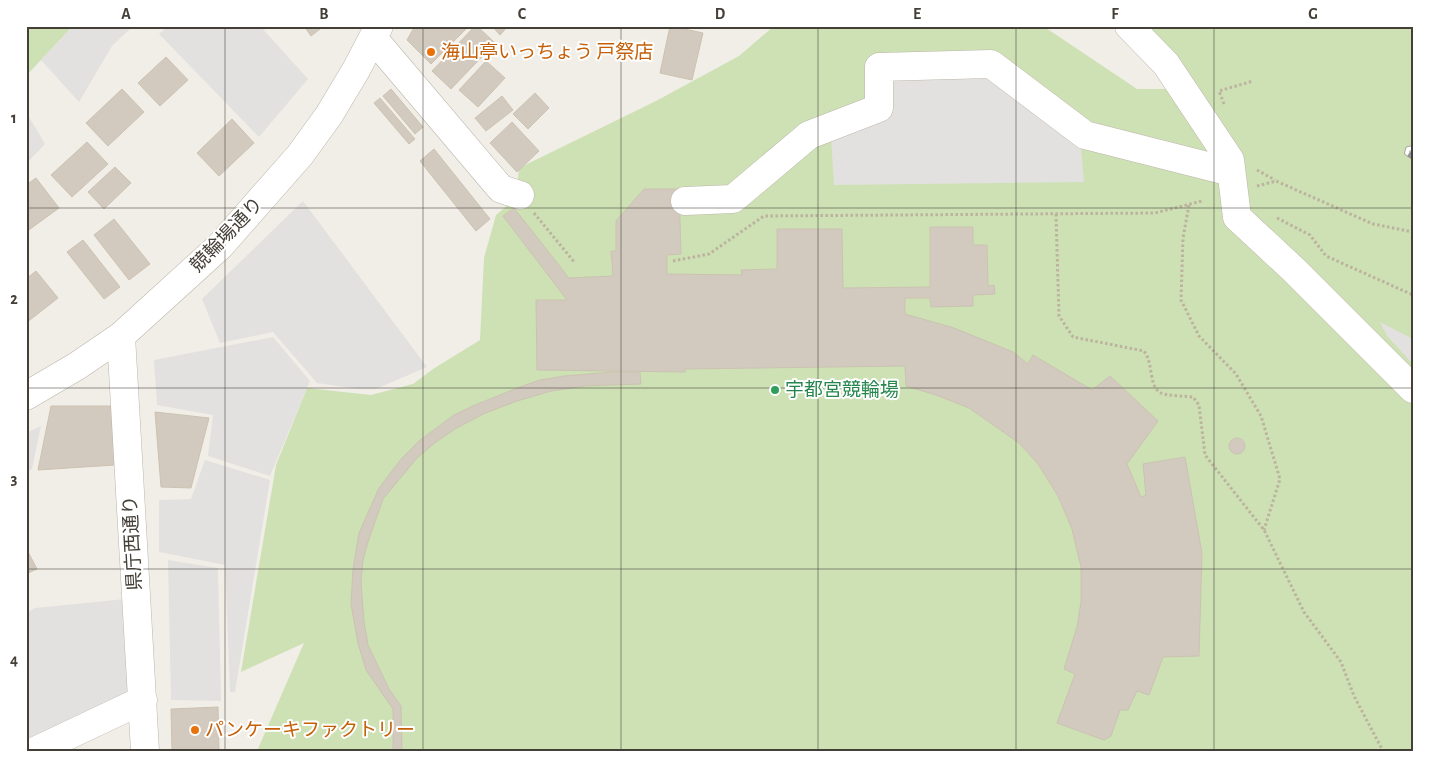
<svg xmlns="http://www.w3.org/2000/svg" width="1439" height="777" viewBox="0 0 1439 777" font-family="'Alegreya Sans','Noto Sans JP',sans-serif">
	<style>
		.green { fill: #cde1b5 }
		.parking { fill: #e3e1df }
		.building { fill: #d2cabe; stroke: #ccc2b2 }
		.lines { fill: none; stroke-linecap: round; stroke-linejoin: round }
		.minor-casing { stroke: #bcb6ab; stroke-width: 29 }
		.path { stroke: #bcb29e; stroke-width: 3; stroke-dasharray: 2.5 2.5; stroke-linecap: butt }
		.minor { stroke: #fff; stroke-width: 28 }
		.rail-casing { stroke: #959595; stroke-width: 5.5 }
		.rail { stroke: #fff; stroke-width: 4; stroke-dasharray: 11; stroke-linecap: butt }
		.grid { fill: none; stroke: #443f37; stroke-width: 1; stroke-opacity: 0.55 }
		.food-dot { fill: #e8710a; stroke: #fff; stroke-width: 2 }
		.leisure-dot { fill: #2e9e5b; stroke: #fff; stroke-width: 2 }
		.labels { text-anchor: middle; dominant-baseline: central; stroke-width: 4; stroke-linejoin: round; paint-order: stroke }
		.food-label { font-size: 19px; fill: #c56008; stroke: #fff; text-anchor: start }
		.street-label { font-size: 19px; fill: #443f37; stroke: #fff }
		.leisure-label { font-size: 19px; fill: #27864d; stroke: #fff; text-anchor: start }
		.neatline { fill: none; stroke: #443f37; stroke-width: 2 }
		.grid-label { font-size: 16px; text-anchor: middle; font-weight: bold; fill: #443f37 }
	</style>
	<rect width="100%" height="100%" fill="#f1eee7"/>
	<path class="green" d="M 26,26 L 73,26 L 26,76 Z
		M 774,26 L 1043,26 L 1137,89 L 1170,89 L 1191,76 L 1141,26 L 1413,26 L 1413,751 L 257,751 L 304,643 L 241,672 L 276,465 L 307,388 L 371,395 L 413,384 L 433,369 L 480,340 L 484,258 L 496,215 L 516,198 L 519,168 L 656,101 L 739,56 Z"/>
	<path class="parking" d="M 73,26 L 133,26 L 112,46 L 79,102 L 41,60 Z
		M 168,26 L 260,26 L 308,79 L 259,137 L 159,34 Z
		M 890,75 L 984,75 L 1081,148 L 1084,182 L 834,185 L 831,136 Z
		M 26,112 L 45,144 L 26,164 Z
		M 303,201 L 427,367 L 376,389 L 358,389 L 317,383 L 273,332 L 220,343 L 202,299 Z
		M 1380,322 L 1413,339 L 1413,364 L 1387,336 Z
		M 273,337 L 310,381 L 270,476 L 208,456 L 213,415 L 157,405 L 154,360 Z
		M 41,426 L 32,469 L 26,472 L 26,433 Z
		M 205,460 L 270,480 L 235,692 L 230,692 L 225,565 L 159,552 L 159,500 L 191,499 Z
		M 168,560 L 218,568 L 221,701 L 171,700 Z
		M 125,599 L 131,682 L 128,693 L 35,740 L 26,736 L 26,613 L 35,608 Z"/>
	<path class="building" d="M 304,26 L 324,26 L 311,36 Z
		M 415,26 L 469,26 L 431,64 L 407,40 Z
		M 475,26 L 477,26 L 495,43 L 451,89 L 432,71 Z
		M 492,26 L 508,26 L 500,35 Z
		M 670,26 L 703,33 L 692,80 L 660,73 Z
		M 166,57 L 188,80 L 160,106 L 138,83 Z
		M 486,61 L 505,78 L 478,107 L 459,90 Z
		M 122,89 L 144,112 L 108,146 L 86,123 Z
		M 391,89 L 423,127 L 415,134 L 383,96 Z
		M 535,93 L 549,108 L 528,129 L 513,114 Z
		M 502,96 L 513,110 L 486,131 L 475,118 Z
		M 380,98 L 415,139 L 409,144 L 374,103 Z
		M 232,119 L 254,143 L 219,176 L 197,153 Z
		M 512,122 L 539,151 L 517,172 L 490,143 Z
		M 87,142 L 108,164 L 72,197 L 51,175 Z
		M 434,149 L 490,219 L 476,231 L 420,161 Z
		M 115,167 L 131,183 L 104,209 L 88,192 Z
		M 36,178 L 59,208 L 26,232 L 26,185 Z
		M 644,189 L 679,189 L 681,254 L 667,255 L 667,274 L 742,275 L 741,270 L 777,269 L 777,229 L 842,229 L 843,288 L 930,287 L 930,227 L 973,227 L 973,245 L 987,245 L 988,286 L 994,285 L 995,294 L 973,295 L 973,306 L 931,307 L 930,298 L 905,298 L 905,314 L 954,328 L 1013,352 L 1028,364 L 1033,355 L 1092,390 L 1110,376 L 1158,421 L 1127,464 L 1141,497 L 1146,495 L 1143,464 L 1185,457 L 1202,553 L 1199,656 L 1163,657 L 1149,695 L 1137,691 L 1128,710 L 1120,710 L 1111,736 L 1104,740 L 1057,723 L 1075,674 L 1064,669 L 1077,627 L 1081,602 L 1081,567 L 1072,529 L 1058,496 L 1038,464 L 1019,443 L 969,408 L 936,395 L 906,386 L 905,366 L 685,369 L 685,372 L 537,370 L 536,300 L 567,300 L 503,216 L 514,208 L 569,278 L 613,276 L 611,251 L 616,251 L 616,221 Z
		M 114,219 L 150,264 L 129,280 L 94,235 Z
		M 83,240 L 120,287 L 104,299 L 67,252 Z
		M 36,271 L 58,298 L 26,323 L 26,279 Z
		M 613,372 L 640,372 L 641,384 L 585,386 L 551,391 L 517,401 L 483,414 L 455,429 L 436,442 L 417,458 L 383,499 L 368,542 L 363,560 L 361,582 L 364,622 L 368,645 L 389,689 L 401,706 L 402,751 L 393,751 L 393,709 L 366,670 L 358,643 L 351,604 L 353,569 L 359,533 L 379,488 L 402,458 L 419,441 L 454,415 L 475,405 L 520,387 L 540,380 L 564,376 Z
		M 51,406 L 111,406 L 115,465 L 38,470 Z
		M 155,412 L 209,418 L 191,488 L 161,487 Z
		M1229 446a8 8 0 1 1 16 0a8 8 0 1 1-16 0Z
		M 26,548 L 37,569 L 26,574 Z
		M 218,707 L 219,751 L 172,751 L 171,709 Z"/>
	<g class="lines">
		<defs>
			<path id="minor" d="M 1129,26 L 1166,64 L 1230,160 L 1237,217 L 1294,270 L 1413,389
				M 373,38 L 501,189 L 520,195
				M 685,201 L 733,199 L 809,135 L 879,108 L 879,67 L 991,64 L 1085,135 L 1231,172
				M 121,336 L 145,751
				M 26,396 L 77,366 L 121,336 L 220,246 L 300,155 L 329,115 L 356,70 L 379,26
				M 35,751 L 143,700"/>
		</defs>
		<use href="#minor" class="minor-casing"/>
		<path class="path" d="M 1224,104 L 1219,91 L 1253,81
			M 1257,170 L 1275,180
			M 1257,186 L 1276,181 L 1373,224 L 1413,232
			M 1189,205 L 1183,238 L 1181,300 L 1199,336 L 1236,374 L 1261,416 L 1280,479 L 1264,530
			M 534,213 L 575,263
			M 1056,214 L 1059,316 L 1073,337 L 1144,351 C 1154,364 1148,386 1161,393 C 1167,396 1185,396 1193,397 L 1199,405 L 1205,455 L 1264,530 L 1304,612 L 1341,662 L 1354,696 L 1383,751
			M 1277,218 L 1310,235 L 1326,256 L 1413,295
			M 673,261 L 709,254 L 764,216 L 1155,213 L 1202,201"/>
		<use href="#minor" class="minor"/>
		<defs>
			<path id="rail" d="M 1413,148 L 1408,149 L 1407,153 L 1413,157"/>
		</defs>
		<use href="#rail" class="rail-casing"/>
		<use href="#rail" class="rail"/>
	</g>
	<path class="grid" d="M 225,26 L 225,751M 423,26 L 423,751M 621,26 L 621,751M 818,26 L 818,751M 1016,26 L 1016,751M 1214,26 L 1214,751M 26,208 L 1413,208M 26,388 L 1413,388M 26,569 L 1413,569"/>
	<g class="food-dot">
		<circle cx="431" cy="52" r="5"/>
		<circle cx="195" cy="730" r="5"/>
	</g>
	<circle class="leisure-dot" cx="775" cy="390" r="5"/>
	<g class="labels">
		<g class="food-label">
			<text x="441" y="52">海山亭いっちょう 戸祭店</text>
			<text x="205" y="730">パンケーキファクトリー</text>
		</g>
		<g class="street-label">
			<text transform="translate(227 235) rotate(-46)">競輪場通り</text>
			<text transform="translate(133 543) rotate(-93)">県庁西通り</text>
		</g>
		<g class="leisure-label">
			<text x="785" y="390">宇都宮競輪場</text>
		</g>
	</g>
	<rect width="1439" height="777" fill="none" stroke="#ffffff" stroke-width="55"/>
	<rect x="28" y="28" width="1384" height="722" class="neatline"/>
	<g class="grid-label">
		<text x="126" y="19">A</text>
		<text x="324" y="19">B</text>
		<text x="522" y="19">C</text>
		<text x="720" y="19">D</text>
		<text x="917" y="19">E</text>
		<text x="1115" y="19">F</text>
		<text x="1313" y="19">G</text>
		<text x="14" y="123">1</text>
		<text x="14" y="304">2</text>
		<text x="14" y="484">3</text>
		<text x="14" y="665">4</text>
	</g>
</svg>
